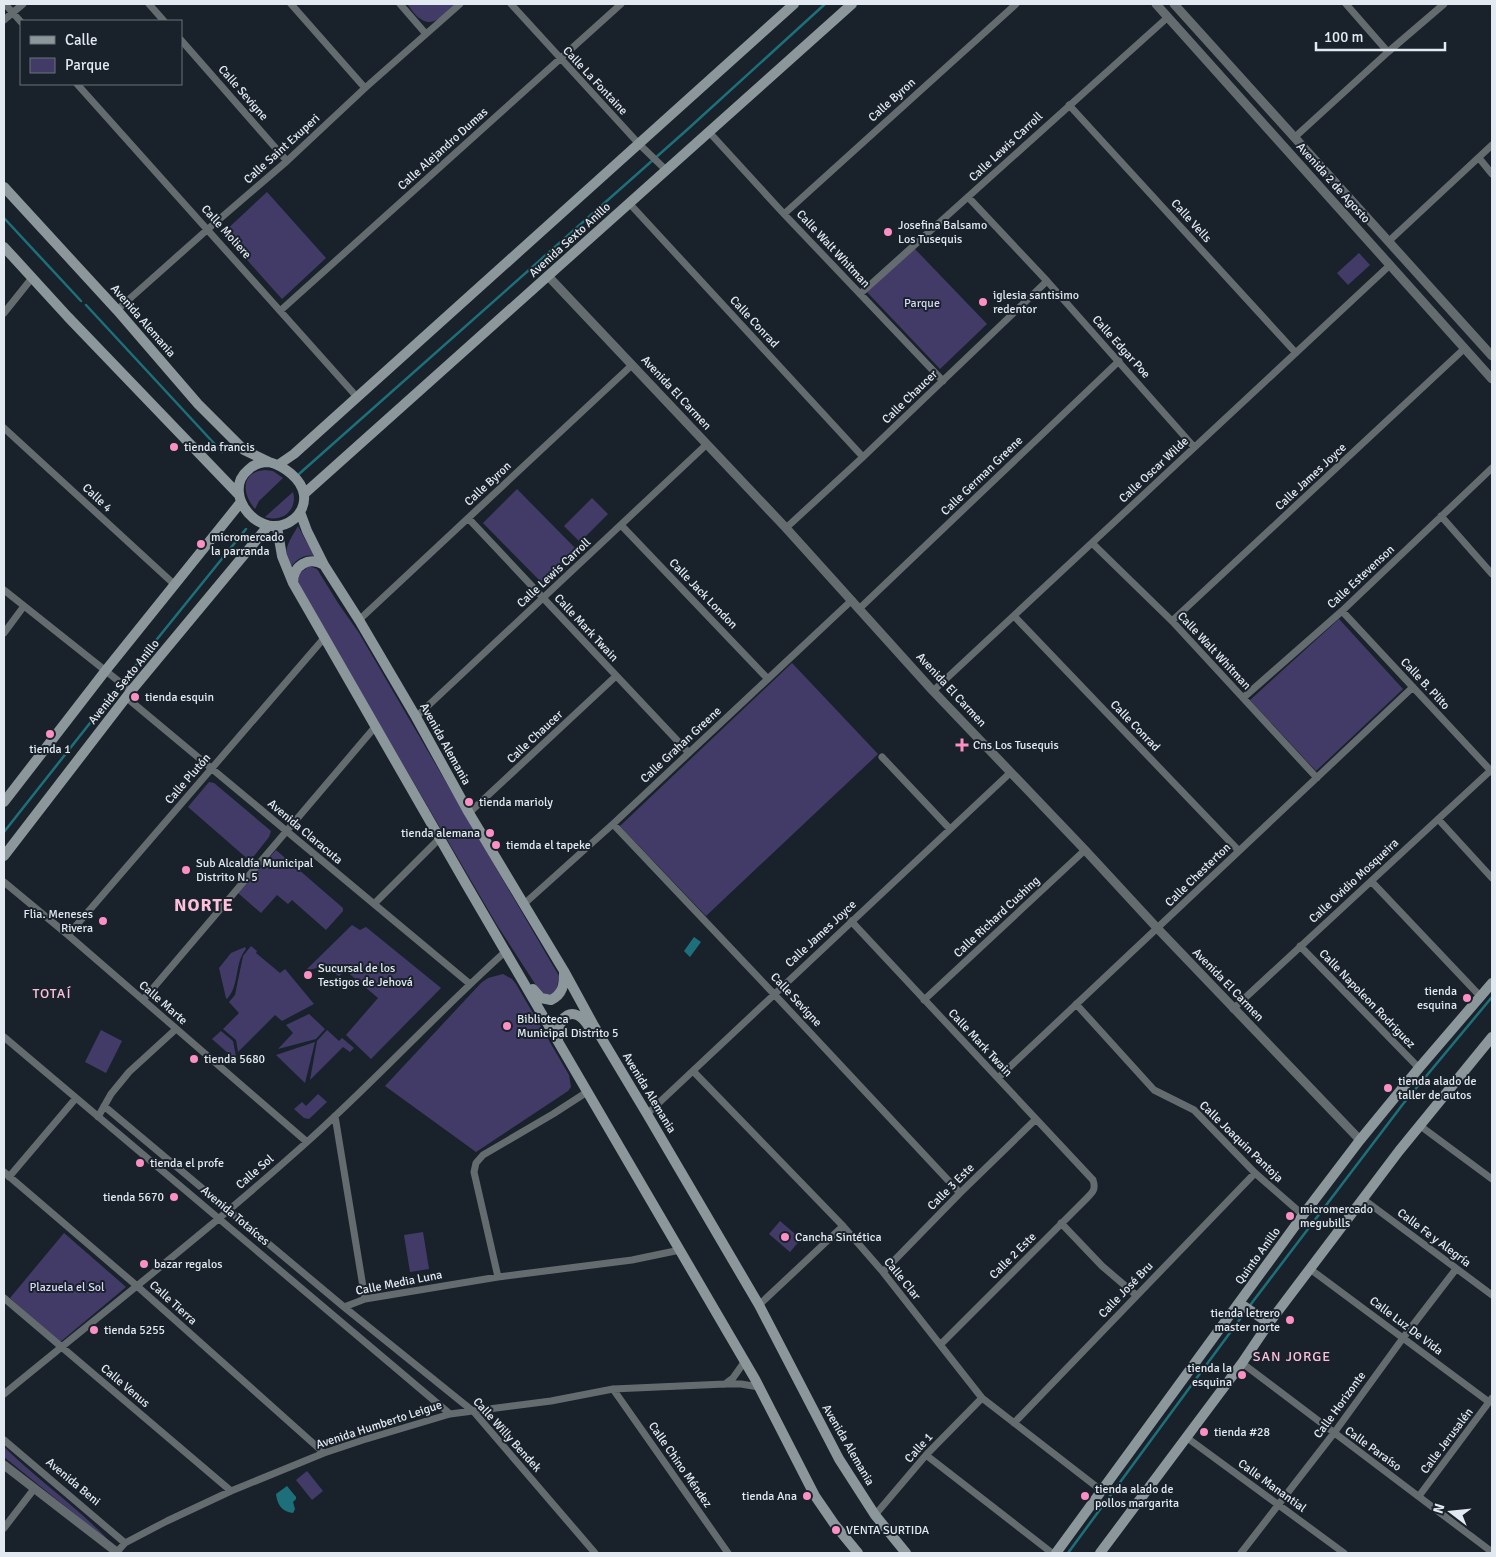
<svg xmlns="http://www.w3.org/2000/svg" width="1496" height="1557" viewBox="0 0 1496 1557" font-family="Signika,sans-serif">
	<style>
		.green { fill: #423b68 }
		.water { fill: #1d707a }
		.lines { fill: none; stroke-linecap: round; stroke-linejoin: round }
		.stream { stroke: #1d707a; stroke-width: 2.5 }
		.minor { stroke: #656c6f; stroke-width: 7 }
		.tertiary { stroke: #656c6f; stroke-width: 9 }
		.secondary { stroke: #8c979c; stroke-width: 10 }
		.poi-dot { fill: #fc8fc3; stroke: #19222b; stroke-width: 2 }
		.labels { text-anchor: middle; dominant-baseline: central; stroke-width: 4; stroke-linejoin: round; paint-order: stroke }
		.street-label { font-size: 12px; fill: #e3e9f0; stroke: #19222b }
		.poi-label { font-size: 12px; fill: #e3e9f0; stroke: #19222b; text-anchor: start }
		.park-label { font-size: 12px; fill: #d8d6f5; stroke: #19222b }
		.neighbourhood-label { font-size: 14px; letter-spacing: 1px; fill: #febfda; stroke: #19222b }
		.district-label { font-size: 18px; font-weight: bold; letter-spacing: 1px; fill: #febfda; stroke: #19222b }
	</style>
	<rect width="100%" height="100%" fill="#19222b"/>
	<path class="green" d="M 407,4 L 455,4 C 446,12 434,29 421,19 C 415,16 411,8 407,4 Z
		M 267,192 L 326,258 L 282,299 L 223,233 Z
		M 914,248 L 987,324 L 940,369 L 865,290 Z
		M 1359,253 L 1370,265 L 1348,285 L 1337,273 Z
		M 265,470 L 273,471 L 283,478 L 259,501 L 255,509 C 242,494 240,472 265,470 Z
		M 517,489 L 577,550 L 543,584 L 483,523 Z
		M 293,492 C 298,510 282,523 265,517 Z
		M 592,498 L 608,514 L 580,542 L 564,526 Z
		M 298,526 L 314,556 C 303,554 296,560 289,569 C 283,547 288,544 298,526 Z
		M 308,567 L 312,567 L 317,569 L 338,603 L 359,633 L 559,976 L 556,991 L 551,995 L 541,993 L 497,925 L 297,583 L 300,573 Z
		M 1339,619 L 1403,689 L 1316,771 L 1250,700 Z
		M 792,663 L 878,754 L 706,916 L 620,826 Z
		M 209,782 L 214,783 L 271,831 L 269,837 L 250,861 L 188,807 Z
		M 276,850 L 343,908 L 343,911 L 326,930 L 292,900 L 288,904 L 277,895 L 261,913 L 238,893 Z
		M 352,925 L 360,930 L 366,927 L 441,988 L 371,1059 L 346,1035 L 378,998 L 346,971 L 339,976 C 323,965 324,966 305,971 Z
		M 251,946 L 257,951 L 256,953 L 280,973 L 285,969 L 314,1004 L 282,1021 L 275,1015 L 238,1052 L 236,1040 L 223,1029 L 239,1013 L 229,1002 L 235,995 L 243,956 Z
		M 245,947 L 246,949 C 234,963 240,985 227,999 L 226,998 L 219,968 L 231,953 Z
		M 503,974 L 512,979 L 516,984 L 569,1075 L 571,1087 L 568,1091 L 476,1152 L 385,1086 L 481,983 L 488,978 Z
		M 309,1014 L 325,1029 L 316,1039 L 278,1049 L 293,1033 L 286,1025 Z
		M 101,1030 L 122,1041 L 106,1073 L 85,1062 Z
		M 327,1030 L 339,1041 L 342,1038 L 354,1048 L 350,1052 L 343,1047 L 310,1080 L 317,1041 Z
		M 221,1031 L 233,1041 L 237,1061 L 212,1039 Z
		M 315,1042 L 305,1083 L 276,1055 Z
		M 318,1094 L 327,1102 L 309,1119 L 304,1118 L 294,1109 L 302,1102 L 306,1106 Z
		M 780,1221 L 801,1239 L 790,1252 L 769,1234 Z
		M 423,1232 L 429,1269 L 410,1272 L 404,1235 Z
		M 64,1233 L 126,1287 L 59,1343 L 10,1298 Z
		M 4,1447 C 39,1481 80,1509 113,1545 L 4,1457 Z
		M 307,1471 L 323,1491 L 312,1500 L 296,1480 Z"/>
	<path class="water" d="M 694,937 L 701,942 L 690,957 L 684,951 Z
		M 287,1486 L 296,1497 L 296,1499 L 293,1502 L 295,1509 L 293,1513 C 282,1512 277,1504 276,1494 Z"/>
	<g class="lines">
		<path class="stream" d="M 4,218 L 81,301
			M 86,305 L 222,452
			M 299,474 L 689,128 L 825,4
			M 124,680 L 246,529
			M 4,832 L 120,685
			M 1251,1304 L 1403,1104 L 1492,997
			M 1068,1553 L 1243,1315"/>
		<path class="minor" d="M 5,4 L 21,22
			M 149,4 L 164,21
			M 291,4 L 365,88
			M 400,4 L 426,34
			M 511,4 L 639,144 L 666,170
			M 1346,4 L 1388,52
			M 4,20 L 23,4
			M 181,40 L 287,161
			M 77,84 L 357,397
			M 1069,105 L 1296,353
			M 709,132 L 784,214 L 943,381
			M 1295,137 L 1388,52 L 1444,4
			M 1479,158 L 1492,174
			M 968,197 L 1047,281 L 1194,447
			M 629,203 L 863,457
			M 784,214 L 1016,4
			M 1389,241 L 1492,145
			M 860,294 L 1168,17
			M 117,310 L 208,229 L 287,161 L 365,88 L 460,4
			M 280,311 L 621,4
			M 4,313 L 32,278
			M 4,428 L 175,585
			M 1441,516 L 1492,574
			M 468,518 L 689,753
			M 621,525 L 768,679
			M 786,528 L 863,457 L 1047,281
			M 1092,543 L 1172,621 L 1317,778
			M 4,590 L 131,691
			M 860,608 L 1119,361
			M 1342,611 L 1492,772
			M 1014,616 L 1239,851
			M 359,620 L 632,365
			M 1172,621 L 1465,348
			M 4,633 L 24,606
			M 933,691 L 1390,265
			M 127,698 L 470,984
			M 1243,698 L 1342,611 L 1492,468
			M 416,717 L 707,444
			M 882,757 L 950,829
			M 469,813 L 616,676
			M 1438,819 L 1492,878
			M 613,824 L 774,994 L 960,1193
			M 1371,881 L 1480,996
			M 4,882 L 68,935 L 307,1142
			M 374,904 L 440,838
			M 524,904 L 613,824 L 852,600
			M 851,921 L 1093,1180 C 1096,1189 1093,1192 1087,1198 L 941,1344
			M 68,935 L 325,637
			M 1300,946 L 1419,1068
			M 143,1000 L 375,727
			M 924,1000 L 1085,850
			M 1076,1004 L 1154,1090 L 1194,1110 L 1255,1173 L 1303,1215
			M 1233,1009 L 1490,771
			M 4,1037 L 450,1414
			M 693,1071 L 843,1226 L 883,1272 L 982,1398 L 1102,1491
			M 998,1078 L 1413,687
			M 104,1106 L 344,1307 L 365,1299 L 498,1277 L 632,1260 L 680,1250
			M 647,1114 L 1011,772
			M 335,1116 L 365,1299
			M 98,1117 L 111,1094 L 129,1072 L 176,1029
			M 1419,1125 L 1492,1179
			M 4,1172 L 137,1286 L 324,1453
			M 9,1177 L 76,1098
			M 1363,1199 L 1492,1295
			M 1061,1223 L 1102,1266 L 1136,1295
			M 1310,1269 L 1489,1402
			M 883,1272 L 960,1193 L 1036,1119
			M 498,1277 L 474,1172 L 476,1163 L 483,1155 L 553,1114 L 587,1092
			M 4,1298 L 231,1491
			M 759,1305 L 843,1226
			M 344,1307 L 474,1412 L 595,1553
			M 1242,1363 L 1492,1552
			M 725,1384 L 733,1378 L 745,1361
			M 613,1389 L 728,1553
			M 4,1394 C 105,1311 209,1230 307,1142 C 375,1081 438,1012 506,951
			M 1014,1423 L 1255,1173
			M 1186,1437 L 1344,1553
			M 4,1440 L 125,1543
			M 926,1455 L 1052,1553
			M 1419,1496 L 1492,1398
			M 875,1515 L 926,1455 L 982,1398
			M 4,1528 L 34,1489
			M 116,1553 L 125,1543 L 167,1521 L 231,1491 L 324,1453 L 363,1440 L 450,1414 L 551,1401 L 613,1389 L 725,1384 L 741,1384 L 759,1387
			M 1241,1553 L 1334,1433 L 1403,1338 L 1456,1269"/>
		<path class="tertiary" d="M 1156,4 L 1492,379
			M 1174,4 L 1492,356
			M 548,276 L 786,528 L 933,691 L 1085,850 L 1158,929 L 1360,1140
			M 4,1465 L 118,1553"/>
		<path class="secondary" d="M 4,187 L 117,310 L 198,404 L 244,450 L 269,462
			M 4,247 L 68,317 L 239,495
			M 269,462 C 284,466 302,479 304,495 C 305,504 301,513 294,519 C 261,545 220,493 248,470 C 254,464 261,462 269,462 Z
			M 278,465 L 294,454 L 794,4
			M 304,494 L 852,4
			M 300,512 L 307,531 L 324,565 L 359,620 L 416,717 L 469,813 L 564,971 L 593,1024 L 647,1114 L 759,1305 L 839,1459 L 875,1515 L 906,1553
			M 277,527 L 282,556 L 293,583 L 466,884 L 755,1379 L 815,1496 L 835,1525 L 858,1553
			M 293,583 C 293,565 309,556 324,565
			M 4,802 L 106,670 L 241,502
			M 4,856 L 131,691 L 268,526
			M 533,989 L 541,998 L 551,1000 C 563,994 564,985 564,972
			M 558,1040 C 557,1015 574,1003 589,1027
			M 1239,1303 L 1269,1323
			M 1056,1553 L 1303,1215 L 1360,1140 L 1419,1068 L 1492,983
			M 1100,1553 L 1242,1363 L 1269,1323 L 1399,1151 L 1492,1037"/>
	</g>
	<g class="poi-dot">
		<circle cx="888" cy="232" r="5"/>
		<circle cx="983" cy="302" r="5"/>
		<circle cx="174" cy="447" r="5"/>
		<circle cx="201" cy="544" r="5"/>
		<circle cx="135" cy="697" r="5"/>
		<circle cx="50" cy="734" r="5"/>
		<path d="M959.5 737.5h5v5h5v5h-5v5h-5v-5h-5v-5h5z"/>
		<circle cx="469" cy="802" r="5"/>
		<circle cx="490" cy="833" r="5"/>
		<circle cx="496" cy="845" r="5"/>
		<circle cx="186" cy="870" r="5"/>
		<circle cx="103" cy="921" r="5"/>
		<circle cx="308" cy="975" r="5"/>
		<circle cx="1467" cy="998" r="5"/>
		<circle cx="507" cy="1026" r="5"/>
		<circle cx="194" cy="1059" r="5"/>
		<circle cx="1388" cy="1088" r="5"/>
		<circle cx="140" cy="1163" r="5"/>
		<circle cx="174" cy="1197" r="5"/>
		<circle cx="1290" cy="1216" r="5"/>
		<circle cx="785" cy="1237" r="5"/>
		<circle cx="144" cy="1264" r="5"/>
		<circle cx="1290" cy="1320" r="5"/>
		<circle cx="94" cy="1330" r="5"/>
		<circle cx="1242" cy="1375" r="5"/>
		<circle cx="1204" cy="1432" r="5"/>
		<circle cx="807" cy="1496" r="5"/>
		<circle cx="1085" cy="1496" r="5"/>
		<circle cx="836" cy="1530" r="5"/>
	</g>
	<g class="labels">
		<g class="street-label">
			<text transform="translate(595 81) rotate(47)">Calle La Fontaine</text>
			<text transform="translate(243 93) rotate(49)">Calle Sevigne</text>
			<text transform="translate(892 100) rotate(-42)">Calle Byron</text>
			<text transform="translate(1006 147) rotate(-43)">Calle Lewis Carroll</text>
			<text transform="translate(282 149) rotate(-42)">Calle Saint Exuperi</text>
			<text transform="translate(443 149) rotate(-42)">Calle Alejandro Dumas</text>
			<text transform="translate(1333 183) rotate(48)">Avenida 2 de Agosto</text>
			<text transform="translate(1191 221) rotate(48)">Calle Vells</text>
			<text transform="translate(226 232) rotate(48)">Calle Moliere</text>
			<text transform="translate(570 240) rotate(-42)">Avenida Sexto Anillo</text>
			<text transform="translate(833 249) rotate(47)">Calle Walt Whitman</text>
			<text transform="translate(143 321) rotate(49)">Avenida Alemania</text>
			<text transform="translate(754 322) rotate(47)">Calle Conrad</text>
			<text transform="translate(1121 347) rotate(48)">Calle Edgar Poe</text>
			<text transform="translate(676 393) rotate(47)">Avenida El Carmen</text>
			<text transform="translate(910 397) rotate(-44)">Calle Chaucer</text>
			<text transform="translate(1154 470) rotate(-43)">Calle Oscar Wilde</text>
			<text transform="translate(982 476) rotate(-44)">Calle German Greene</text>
			<text transform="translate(1311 477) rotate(-43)">Calle James Joyce</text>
			<text transform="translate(488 484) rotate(-43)">Calle Byron</text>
			<text transform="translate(97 498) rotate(43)">Calle 4</text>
			<text transform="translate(554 573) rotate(-43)">Calle Lewis Carroll</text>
			<text transform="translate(1361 577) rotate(-43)">Calle Estevenson</text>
			<text transform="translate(703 594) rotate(46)">Calle Jack London</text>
			<text transform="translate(586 628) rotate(47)">Calle Mark Twain</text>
			<text transform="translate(1214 651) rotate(47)">Calle Walt Whitman</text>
			<text transform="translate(124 682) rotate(-51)">Avenida Sexto Anillo</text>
			<text transform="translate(1425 684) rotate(47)">Calle B. Plito</text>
			<text transform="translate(951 690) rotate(47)">Avenida El Carmen</text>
			<text transform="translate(1135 726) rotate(46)">Calle Conrad</text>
			<text transform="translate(535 737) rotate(-43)">Calle Chaucer</text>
			<text transform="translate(445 744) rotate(61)">Avenida Alemania</text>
			<text transform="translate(681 745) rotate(-43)">Calle Grahan Greene</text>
			<text transform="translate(188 779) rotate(-49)">Calle Plutón</text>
			<text transform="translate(305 832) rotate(40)">Avenida Claracuta</text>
			<text transform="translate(1198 875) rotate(-44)">Calle Chesterton</text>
			<text transform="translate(1354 881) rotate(-43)">Calle Ovidio Mosqueira</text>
			<text transform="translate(997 917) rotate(-43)">Calle Richard Cushing</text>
			<text transform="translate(821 934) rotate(-43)">Calle James Joyce</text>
			<text transform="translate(1228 985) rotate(46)">Avenida El Carmen</text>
			<text transform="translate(1367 999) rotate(46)">Calle Napoleon Rodriguez</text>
			<text transform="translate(796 1000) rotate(47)">Calle Sevigne</text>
			<text transform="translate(163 1003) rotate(41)">Calle Marte</text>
			<text transform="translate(980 1043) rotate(47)">Calle Mark Twain</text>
			<text transform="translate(649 1093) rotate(59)">Avenida Alemania</text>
			<text transform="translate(1241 1142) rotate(44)">Calle Joaquin Pantoja</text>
			<text transform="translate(255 1172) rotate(-41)">Calle Sol</text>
			<text transform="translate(951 1187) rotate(-45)">Calle 3 Este</text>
			<text transform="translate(235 1216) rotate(40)">Avenida Totaíces</text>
			<text transform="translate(1434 1238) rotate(37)">Calle Fe y Alegría</text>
			<text transform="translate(1013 1256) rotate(-45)">Calle 2 Este</text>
			<text transform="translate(1258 1256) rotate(-54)">Quinto Anillo</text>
			<text transform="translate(902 1279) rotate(51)">Calle Clar</text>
			<text transform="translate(399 1283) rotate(-11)">Calle Media Luna</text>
			<text transform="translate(1126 1290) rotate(-46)">Calle José Bru</text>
			<text transform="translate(173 1303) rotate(42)">Calle Tierra</text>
			<text transform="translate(1406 1326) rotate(37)">Calle Luz De Vida</text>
			<text transform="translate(125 1386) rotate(40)">Calle Venus</text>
			<text transform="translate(1340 1405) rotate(-54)">Calle Horizonte</text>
			<text transform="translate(379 1425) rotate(-18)">Avenida Humberto Leigue</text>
			<text transform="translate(507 1435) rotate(48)">Calle Willy Bendek</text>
			<text transform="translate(1447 1441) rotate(-53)">Calle Jerusalén</text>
			<text transform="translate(848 1445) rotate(60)">Avenida Alemania</text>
			<text transform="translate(919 1448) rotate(-48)">Calle 1</text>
			<text transform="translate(1373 1449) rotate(36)">Calle Paraíso</text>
			<text transform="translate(680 1465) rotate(55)">Calle Chino Méndez</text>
			<text transform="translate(73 1482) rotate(40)">Avenida Beni</text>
			<text transform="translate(1272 1486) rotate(36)">Calle Manantial</text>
		</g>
		<g class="poi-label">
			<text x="898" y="225">Josefina Balsamo<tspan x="898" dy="14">Los Tusequis</tspan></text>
			<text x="993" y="295">iglesia santisimo<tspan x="993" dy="14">redentor</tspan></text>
			<text x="184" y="447">tienda francis</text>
			<text x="211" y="537">micromercado<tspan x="211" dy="14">la parranda</tspan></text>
			<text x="145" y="697">tienda esquin</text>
			<text x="973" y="745">Cns Los Tusequis</text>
			<text x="50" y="749" text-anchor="middle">tienda 1</text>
			<text x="479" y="802">tienda marioly</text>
			<text x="480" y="833" text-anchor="end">tienda alemana</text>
			<text x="506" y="845">tiemda el tapeke</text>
			<text x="196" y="863">Sub Alcaldía Municipal<tspan x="196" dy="14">Distrito N. 5</tspan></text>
			<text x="93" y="914" text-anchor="end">Flia. Meneses<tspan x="93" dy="14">Rivera</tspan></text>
			<text x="318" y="968">Sucursal de los<tspan x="318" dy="14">Testigos de Jehová</tspan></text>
			<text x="1457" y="991" text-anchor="end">tienda<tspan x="1457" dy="14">esquina</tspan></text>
			<text x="517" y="1019">Biblioteca<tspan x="517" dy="14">Municipal Distrito 5</tspan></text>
			<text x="204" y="1059">tienda 5680</text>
			<text x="1398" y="1081">tienda alado de<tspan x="1398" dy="14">taller de autos</tspan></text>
			<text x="150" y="1163">tienda el profe</text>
			<text x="164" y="1197" text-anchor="end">tienda 5670</text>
			<text x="1300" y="1209">micromercado<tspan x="1300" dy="14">megubills</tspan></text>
			<text x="795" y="1237">Cancha Sintética</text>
			<text x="154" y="1264">bazar regalos</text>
			<text x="1280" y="1313" text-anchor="end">tienda letrero<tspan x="1280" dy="14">master norte</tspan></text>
			<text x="104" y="1330">tienda 5255</text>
			<text x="1232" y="1368" text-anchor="end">tienda la<tspan x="1232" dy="14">esquina</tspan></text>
			<text x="1214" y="1432">tienda #28</text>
			<text x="1095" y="1489">tienda alado de<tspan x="1095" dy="14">pollos margarita</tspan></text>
			<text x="797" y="1496" text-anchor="end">tienda Ana</text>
			<text x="846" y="1530">VENTA SURTIDA</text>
		</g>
		<g class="park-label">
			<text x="922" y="303">Parque</text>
			<text x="67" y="1287">Plazuela el Sol</text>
		</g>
		<g class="neighbourhood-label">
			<text x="52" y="993">TOTAÍ</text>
			<text x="1292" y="1356">SAN JORGE</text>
		</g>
		<g class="district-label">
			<text x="204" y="905">NORTE</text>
		</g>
	</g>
	<rect width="1496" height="1557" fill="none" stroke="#e3e9f0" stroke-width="10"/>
	<rect x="20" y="20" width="162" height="65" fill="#19222b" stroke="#6a727a"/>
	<rect x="30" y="36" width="25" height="8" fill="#8c979c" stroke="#6a727a"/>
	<text x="65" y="45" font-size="15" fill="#e3e9f0">Calle</text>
	<rect x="30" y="58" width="25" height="15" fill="#423b68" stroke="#6a727a"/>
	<text x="65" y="70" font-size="15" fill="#e3e9f0">Parque</text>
	<g transform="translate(1451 1512) rotate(286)" stroke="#19222b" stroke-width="4" paint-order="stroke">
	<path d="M0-4L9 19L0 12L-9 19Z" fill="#e3e9f0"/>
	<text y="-8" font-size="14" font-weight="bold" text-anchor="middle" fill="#e3e9f0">N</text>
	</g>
	<path d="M1316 42v8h129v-8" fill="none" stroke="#e3e9f0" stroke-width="2.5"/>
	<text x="1324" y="42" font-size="15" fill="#e3e9f0" stroke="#19222b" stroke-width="4" paint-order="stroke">100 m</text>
</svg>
